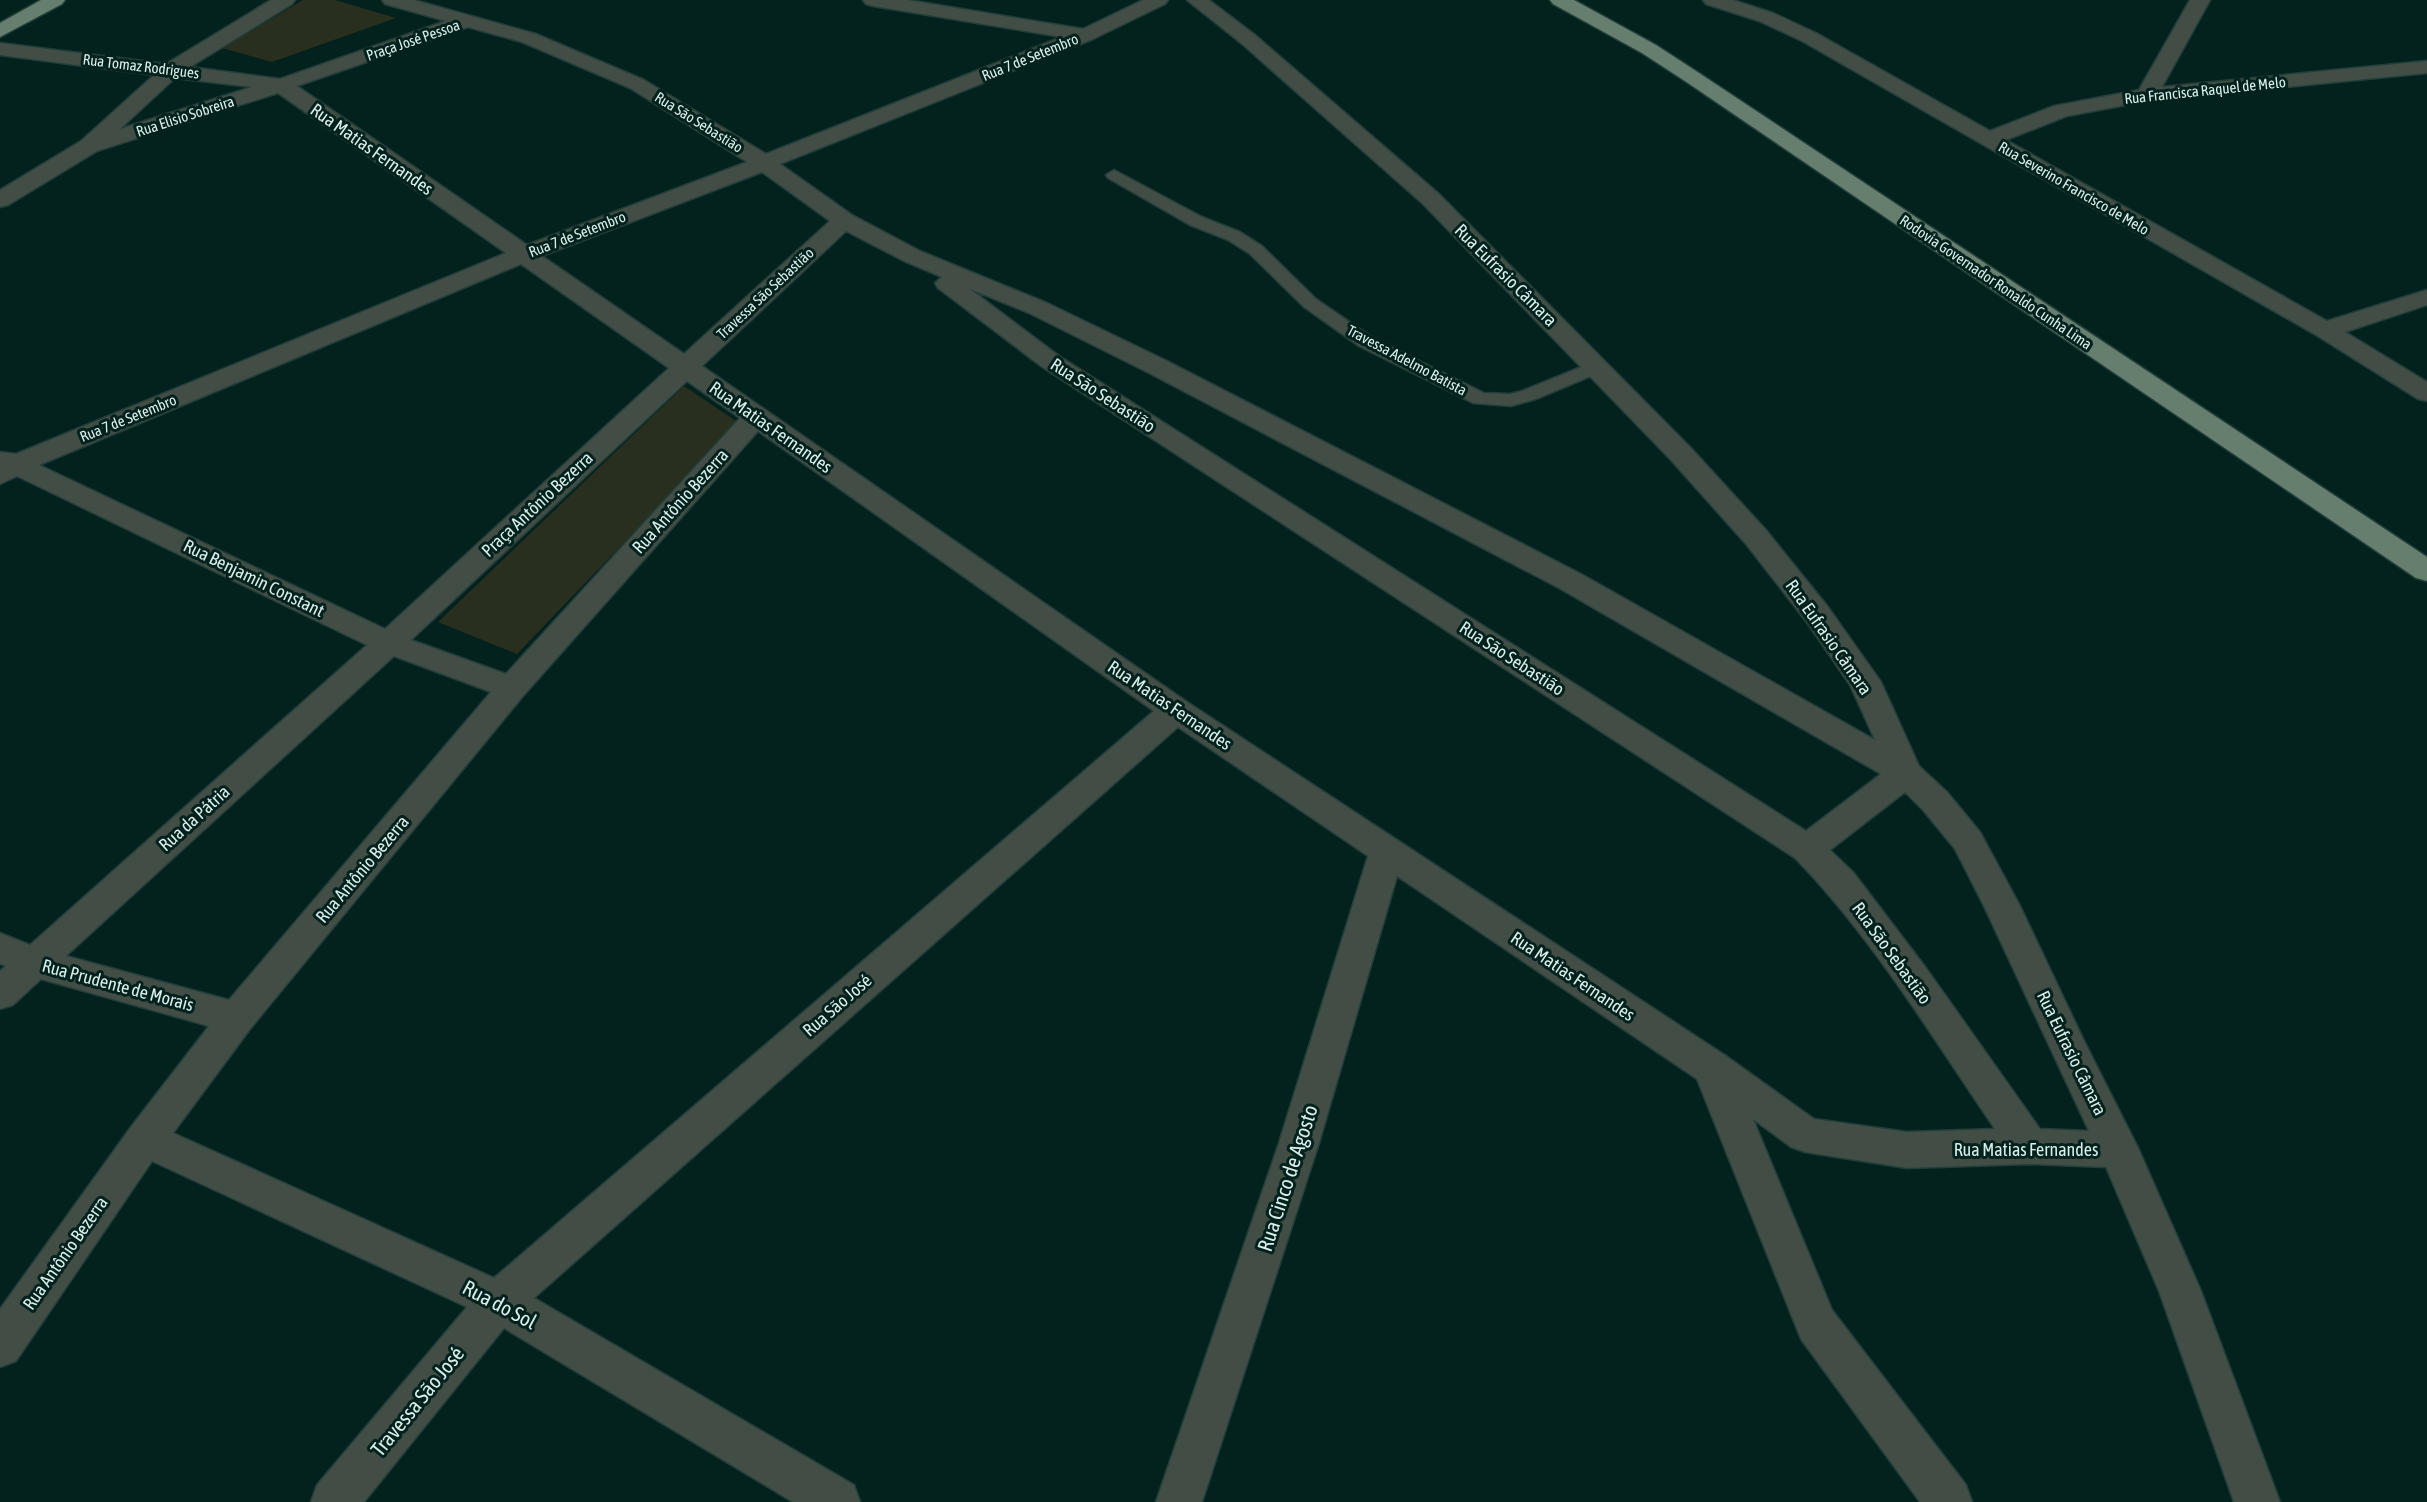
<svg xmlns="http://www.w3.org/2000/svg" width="2427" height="1502" viewBox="0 0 2427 1502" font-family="'Asap Condensed',sans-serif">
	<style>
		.green { fill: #282f1f }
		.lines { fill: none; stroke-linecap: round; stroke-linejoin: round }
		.lane-casing { stroke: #213e3a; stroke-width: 3 }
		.street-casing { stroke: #213e3a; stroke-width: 3 }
		.primary-casing { stroke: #213e3a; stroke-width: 3 }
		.lane { fill: #414d45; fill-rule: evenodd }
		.street { fill: #414d45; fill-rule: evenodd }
		.primary { fill: #657e6d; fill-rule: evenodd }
		.labels { text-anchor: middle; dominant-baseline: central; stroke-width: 6; stroke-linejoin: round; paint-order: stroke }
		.far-street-label { font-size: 15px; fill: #d9eeea; stroke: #03211d }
		.street-label { font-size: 18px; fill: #d9eeea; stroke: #03211d }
		.near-street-label { font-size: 21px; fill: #d9eeea; stroke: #03211d }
	</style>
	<rect width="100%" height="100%" fill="#03211d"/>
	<path class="green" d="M 303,0 L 335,0 L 396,18 L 272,62 L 222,48 Z
		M 684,386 L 739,423 L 517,654 L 438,622 Z"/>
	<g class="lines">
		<defs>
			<path id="lane" d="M 1114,170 L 1202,217 L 1240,232 L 1262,246 L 1316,299 L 1373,338 L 1484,393 L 1510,394 L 1522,391 L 1596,361 L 1603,363 L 1605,367 L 1603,371 L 1536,399 L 1511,406 L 1473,403 L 1359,346 L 1304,307 L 1250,254 L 1228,240 L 1190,225 L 1108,178 L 1106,175 Z"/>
			<path id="street" d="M 271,0 L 295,0 L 292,4 L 190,67 L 280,79 L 446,21 L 385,4 L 382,0 L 414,0 L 536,34 L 644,80 L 766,154 L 1062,37 L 873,6 L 866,4 L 863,0 L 908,0 L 1083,29 L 1143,0 L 1168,0 L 1165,4 L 1093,39 L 780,164 L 852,215 L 920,251 L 1047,303 L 1167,361 L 1581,574 L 1875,740 L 1850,685 L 1806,621 L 1746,544 L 1670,459 L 1423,204 L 1241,43 L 1187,0 L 1209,0 L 1255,35 L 1439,194 L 1690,447 L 1766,530 L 1828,607 L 1881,682 L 1919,766 L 1947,792 L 1980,832 L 2020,906 L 2085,1043 L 2139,1150 L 2201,1291 L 2280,1502 L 2234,1502 L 2159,1291 L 2106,1167 L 2029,1164 L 1907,1168 L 1805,1152 L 1791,1147 L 1753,1119 L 1832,1310 L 1966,1485 L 1972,1502 L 1920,1502 L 1801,1339 L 1697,1079 L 1397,876 L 1319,1143 L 1202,1502 L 1156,1502 L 1279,1143 L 1368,856 L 1178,727 L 534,1298 L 854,1485 L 860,1502 L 793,1502 L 504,1328 L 364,1502 L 311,1502 L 317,1485 L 467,1307 L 152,1161 L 16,1361 L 0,1367 L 0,1309 L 131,1127 L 209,1026 L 41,979 L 13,1005 L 0,1009 L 0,971 L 6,966 L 0,964 L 0,933 L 30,945 L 367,645 L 17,476 L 0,484 L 0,452 L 16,454 L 506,253 L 278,93 L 97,151 L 8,205 L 0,207 L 0,190 L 81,141 L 154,75 L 0,55 L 0,43 L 166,64 ZM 468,27 L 522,42 L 630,88 L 747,162 L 527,245 L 297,86 ZM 175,78 L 252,87 L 120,129 ZM 762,172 L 830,221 L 684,354 L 542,256 ZM 846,231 L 904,261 L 942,277 L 935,283 L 938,288 L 1041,366 L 1795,858 C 1873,938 1932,1037 1995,1129 L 1907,1132 L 1814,1119 L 1726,1056 L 1187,702 L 702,366 ZM 521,264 L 669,368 L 385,629 L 39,465 ZM 970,289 L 1029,313 L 1149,373 L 1559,588 L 1881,774 L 1806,831 L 1059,356 ZM 687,381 L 740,418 L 506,674 L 411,640 ZM 758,431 L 1154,711 L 494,1278 L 173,1133 L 250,1029 L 523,696 ZM 394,656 L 491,692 L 229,1000 L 66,956 ZM 1905,792 L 1923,810 L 1955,849 L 1984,906 L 2089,1131 L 2040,1129 L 1926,968 L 1853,872 L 1830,850 Z
				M 1703,0 L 1733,0 L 1773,13 L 1816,33 L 1990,131 L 2054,106 L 2139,90 L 2190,0 L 2210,0 L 2162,87 L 2427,61 L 2427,73 L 2147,101 L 2067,116 L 2006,140 L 2327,321 L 2427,290 L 2427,305 L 2345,332 L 2427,382 L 2427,401 L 2418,399 L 2316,335 L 1802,41 L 1759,21 L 1706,4 Z"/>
			<path id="primary" d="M 41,0 L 65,0 L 62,4 L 0,37 L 0,23 Z
				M 1550,0 L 1574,0 L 1656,45 L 1699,73 L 2427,557 L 2427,581 L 2416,578 L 1685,81 L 1642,53 L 1553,4 Z"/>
		</defs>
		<use href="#lane" class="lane-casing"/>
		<use href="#street" class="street-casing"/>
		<use href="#primary" class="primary-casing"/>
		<use href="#lane" class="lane"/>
		<use href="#street" class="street"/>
		<use href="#primary" class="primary"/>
	</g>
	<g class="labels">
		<g class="far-street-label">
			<text transform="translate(413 40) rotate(-19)">Praça José Pessoa</text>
			<text transform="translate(1030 57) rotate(-22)">Rua 7 de Setembro</text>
			<text transform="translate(141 66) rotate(7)">Rua Tomaz Rodrigues</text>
			<text transform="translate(2205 90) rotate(-6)">Rua Francisca Raquel de Melo</text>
			<text transform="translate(185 116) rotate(-18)">Rua Elisio Sobreira</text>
			<text transform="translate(699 122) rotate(32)">Rua São Sebastião</text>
			<text transform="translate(2074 188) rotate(30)">Rua Severino Francisco de Melo</text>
			<text transform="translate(577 234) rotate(-21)">Rua 7 de Setembro</text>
			<text transform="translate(1996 282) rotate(34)">Rodovia Governador Ronaldo Cunha Lima</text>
			<text transform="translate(765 293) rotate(-43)">Travessa São Sebastião</text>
			<text transform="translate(1407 360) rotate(28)">Travessa Adelmo Batista</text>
			<text transform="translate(128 418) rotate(-22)">Rua 7 de Setembro</text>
		</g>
		<g class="street-label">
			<text transform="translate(372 149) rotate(35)">Rua Matias Fernandes</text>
			<text transform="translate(1506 275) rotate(45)">Rua Eufrasio Câmara</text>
			<text transform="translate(1103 395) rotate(33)">Rua São Sebastião</text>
			<text transform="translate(771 427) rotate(35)">Rua Matias Fernandes</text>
			<text transform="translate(680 501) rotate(-48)">Rua Antônio Bezerra</text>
			<text transform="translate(537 504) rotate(-43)">Praça Antônio Bezerra</text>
			<text transform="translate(254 578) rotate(26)">Rua Benjamin Constant</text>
			<text transform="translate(1829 637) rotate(55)">Rua Eufrasio Câmara</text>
			<text transform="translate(1512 658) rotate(33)">Rua São Sebastião</text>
			<text transform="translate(1170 705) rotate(34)">Rua Matias Fernandes</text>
			<text transform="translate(194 818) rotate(-42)">Rua da Pátria</text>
			<text transform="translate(362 869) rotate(-50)">Rua Antônio Bezerra</text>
			<text transform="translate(1892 953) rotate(54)">Rua São Sebastião</text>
			<text transform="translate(1573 976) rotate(34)">Rua Matias Fernandes</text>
			<text transform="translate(118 985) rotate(15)">Rua Prudente de Morais</text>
			<text transform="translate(837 1005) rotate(-41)">Rua São José</text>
			<text transform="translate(2072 1053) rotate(64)">Rua Eufrasio Câmara</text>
			<text x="2026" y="1149">Rua Matias Fernandes</text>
			<text transform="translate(65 1253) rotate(-55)">Rua Antônio Bezerra</text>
		</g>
		<g class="near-street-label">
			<text transform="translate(1287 1178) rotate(-72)">Rua Cinco de Agosto</text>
			<text transform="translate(500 1304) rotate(28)">Rua do Sol</text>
			<text transform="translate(417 1401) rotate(-51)">Travessa São José</text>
		</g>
	</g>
</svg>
